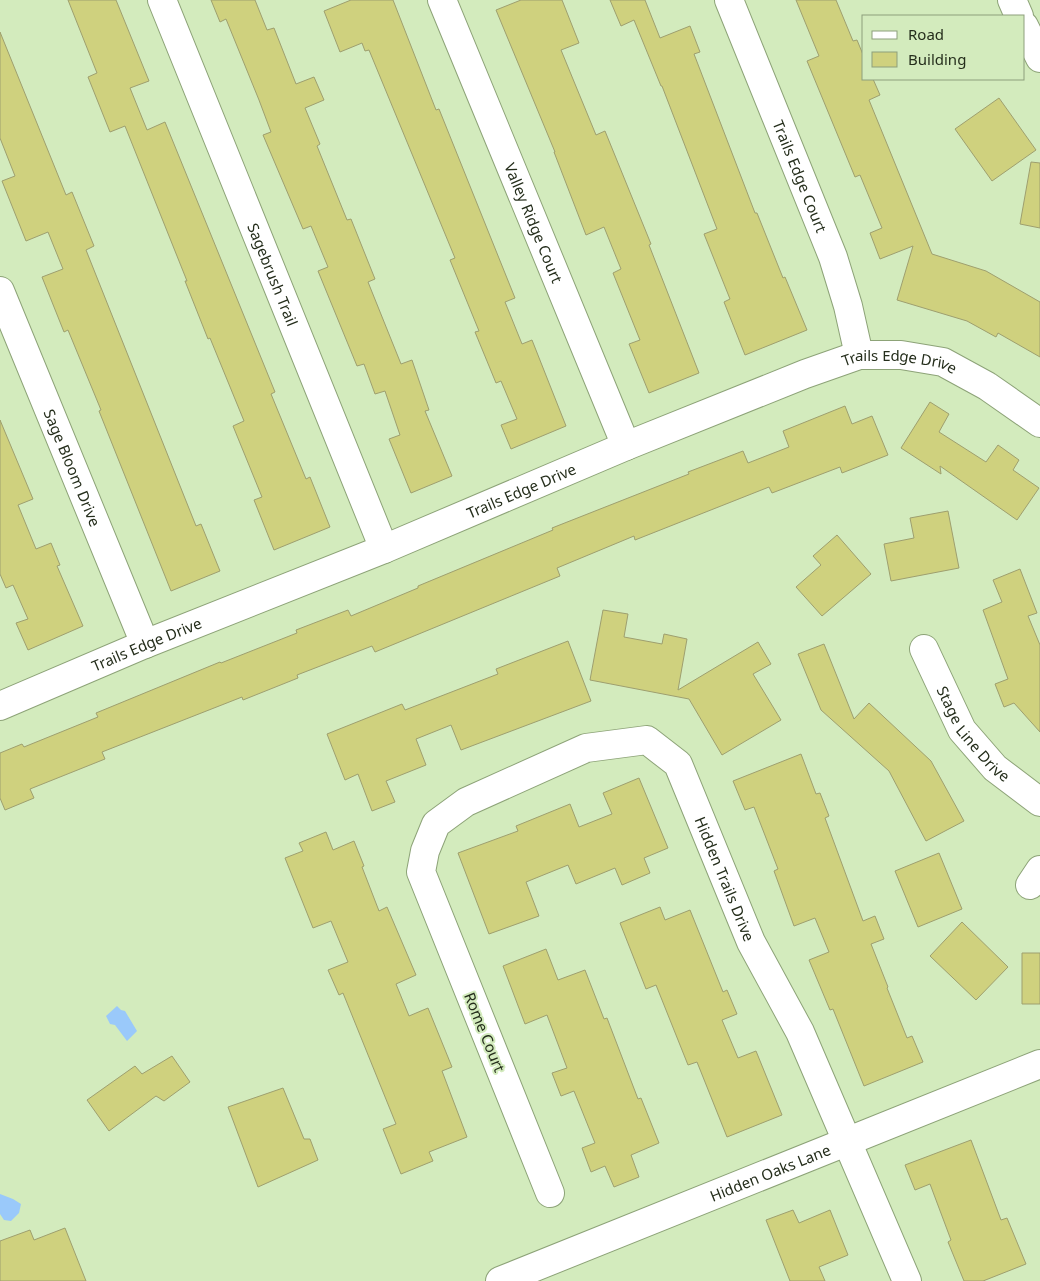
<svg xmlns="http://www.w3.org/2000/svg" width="1040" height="1281" viewBox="0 0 1040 1281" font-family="'Noto Sans',sans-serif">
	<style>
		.water { fill: #9ac9fa }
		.building { fill: #cfd17e; stroke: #9e9f6f }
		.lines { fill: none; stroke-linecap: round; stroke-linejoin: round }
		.minor-casing { stroke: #8da378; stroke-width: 30 }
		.minor { stroke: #fff; stroke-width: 28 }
		.labels { text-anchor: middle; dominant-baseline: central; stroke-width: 4; stroke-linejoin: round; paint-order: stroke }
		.street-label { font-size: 15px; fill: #252e1c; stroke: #d3ebbd }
	</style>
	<rect width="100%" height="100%" fill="#d3ebbd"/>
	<path class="water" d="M 117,1006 L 121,1010 L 125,1011 L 137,1031 L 127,1041 L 115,1025 L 110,1024 L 106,1016 Z
		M 0,1194 L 13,1199 L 21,1204 L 19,1213 L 11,1221 L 4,1220 L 0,1214 Z"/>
	<path class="building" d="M 68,0 L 116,0 L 149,81 L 130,88 L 147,130 L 165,122 L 275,392 L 271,394 L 306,479 L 310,477 L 330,527 L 274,550 L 254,500 L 262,497 L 233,426 L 244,421 L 210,338 L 208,339 L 185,281 L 187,281 L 125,126 L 110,132 L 88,77 L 97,73 Z
		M 211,0 L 255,0 L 267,30 L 274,28 L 296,84 L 314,77 L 324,100 L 305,108 L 320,144 L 317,146 L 347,220 L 351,219 L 375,279 L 368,282 L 401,364 L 412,360 L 429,410 L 425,411 L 452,476 L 411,493 L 389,439 L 400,435 L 385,391 L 375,394 L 364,364 L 357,366 L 318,271 L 328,267 L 311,226 L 303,229 L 263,135 L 271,132 L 259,100 L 226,19 L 220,22 Z
		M 351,0 L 393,0 L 436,110 L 439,109 L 515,298 L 505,302 L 522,344 L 532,340 L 566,426 L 511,449 L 501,425 L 517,419 L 501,381 L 496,383 L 475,332 L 479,331 L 450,260 L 455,258 L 369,50 L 365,51 L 362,43 L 340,52 L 324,11 Z
		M 521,0 L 562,0 L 579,43 L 561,50 L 596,135 L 605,131 L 651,244 L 649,245 L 699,373 L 649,393 L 629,344 L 640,340 L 613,273 L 621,269 L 604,227 L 586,235 L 554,152 L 555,152 L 496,10 Z
		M 610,0 L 645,0 L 660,38 L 690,26 L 700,52 L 694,54 L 755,213 L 757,213 L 783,278 L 785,277 L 807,330 L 745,355 L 724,302 L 730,299 L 704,234 L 717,229 L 662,86 L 661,86 L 634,20 L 621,26 Z
		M 796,0 L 836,0 L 853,41 L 857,40 L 864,57 L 864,79 L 873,79 L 880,95 L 869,100 L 932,254 L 986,271 L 1040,302 L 1040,357 L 998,333 L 996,337 L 967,321 L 897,300 L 913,246 L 880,259 L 870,233 L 882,228 L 860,175 L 855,177 L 807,61 L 819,56 Z
		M 0,32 L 66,195 L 72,192 L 94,246 L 86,250 L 196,526 L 201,524 L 220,571 L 171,591 L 99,411 L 101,410 L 68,330 L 64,332 L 42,277 L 63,269 L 48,232 L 26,241 L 2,181 L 15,176 L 0,138 Z
		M 999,98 L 1036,150 L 992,181 L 955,129 Z
		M 1031,162 L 1040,163 L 1040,228 L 1020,224 Z
		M 930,402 L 949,414 L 939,432 L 986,462 L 998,445 L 1019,460 L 1013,470 L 1039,488 L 1017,520 L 940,466 L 941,474 L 901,448 Z
		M 845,406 L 852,424 L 872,416 L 888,455 L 842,473 L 840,467 L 772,493 L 769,487 L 635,540 L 634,536 L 557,568 L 560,576 L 375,652 L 372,646 L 297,675 L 298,678 L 243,700 L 242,697 L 102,752 L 105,759 L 30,789 L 34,798 L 5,810 L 0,798 L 0,753 L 22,744 L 24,747 L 98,717 L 96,713 L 220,662 L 221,663 L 297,633 L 296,630 L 348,610 L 351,616 L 418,588 L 418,586 L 553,530 L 552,528 L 689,474 L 688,472 L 743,451 L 748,463 L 789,447 L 783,431 Z
		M 0,420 L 33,499 L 18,505 L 36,549 L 51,543 L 60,565 L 57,566 L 83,626 L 28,650 L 16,623 L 28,619 L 13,585 L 6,588 L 0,574 Z
		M 948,511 L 959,568 L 891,581 L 884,544 L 914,538 L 910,518 Z
		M 837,535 L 871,574 L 822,616 L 796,587 L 821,565 L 813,556 Z
		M 1020,569 L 1037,613 L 1028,616 L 1040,645 L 1040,732 L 1014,703 L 1004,707 L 995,684 L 1008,679 L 983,610 L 1002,602 L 993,580 Z
		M 603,610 L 628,614 L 624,637 L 662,644 L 664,634 L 687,639 L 678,690 L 758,642 L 771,664 L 753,674 L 781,720 L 722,755 L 689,699 L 590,680 Z
		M 568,641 L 591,701 L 461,750 L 451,725 L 416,739 L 426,765 L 386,781 L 395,802 L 372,811 L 358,774 L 345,780 L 327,734 L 402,704 L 405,710 L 498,674 L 496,669 Z
		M 824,644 L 854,719 L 869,703 L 931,761 L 964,821 L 926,841 L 889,771 L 821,710 L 798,654 Z
		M 801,754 L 816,794 L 820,793 L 829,816 L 825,818 L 863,921 L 875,916 L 884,939 L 871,944 L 888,987 L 887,988 L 907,1038 L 912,1036 L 923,1062 L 864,1086 L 833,1009 L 830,1010 L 809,960 L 829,952 L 815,918 L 794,926 L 774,871 L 778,869 L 754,807 L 745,810 L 733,781 Z
		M 639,778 L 668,848 L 644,858 L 650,873 L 622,885 L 615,868 L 576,884 L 568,865 L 526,882 L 539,916 L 489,934 L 458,853 L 518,831 L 516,826 L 570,804 L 579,827 L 612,814 L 603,793 Z
		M 326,832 L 333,850 L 354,841 L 364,866 L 362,867 L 379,911 L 387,907 L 416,975 L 396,984 L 409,1016 L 428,1008 L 452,1067 L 442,1071 L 467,1137 L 429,1152 L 433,1161 L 401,1174 L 383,1129 L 396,1124 L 343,993 L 339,995 L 328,970 L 348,962 L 331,921 L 313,928 L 285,858 L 303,851 L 299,843 Z
		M 939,853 L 962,909 L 918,927 L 895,871 Z
		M 660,907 L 665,920 L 690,910 L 723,992 L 727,990 L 737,1014 L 722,1020 L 738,1058 L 756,1051 L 782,1115 L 727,1137 L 697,1062 L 688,1065 L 656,985 L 646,989 L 620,923 Z
		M 962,922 L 1008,967 L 976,1000 L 930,956 Z
		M 546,949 L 558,980 L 585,970 L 604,1019 L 607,1018 L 638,1099 L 641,1098 L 659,1143 L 631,1155 L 639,1177 L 614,1187 L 605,1166 L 591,1172 L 582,1148 L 595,1143 L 574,1091 L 561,1096 L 552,1073 L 567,1068 L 547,1015 L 525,1024 L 503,966 Z
		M 1022,953 L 1040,953 L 1040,1004 L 1022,1004 Z
		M 172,1056 L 190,1082 L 164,1101 L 156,1096 L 109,1131 L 87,1100 L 135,1066 L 142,1074 Z
		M 283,1088 L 304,1139 L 310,1139 L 318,1160 L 258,1187 L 228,1107 Z
		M 971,1140 L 1001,1220 L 1007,1218 L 1026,1264 L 983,1281 L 964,1281 L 948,1242 L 951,1240 L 930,1184 L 915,1190 L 905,1165 Z
		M 793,1210 L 799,1223 L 830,1210 L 848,1255 L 819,1267 L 825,1281 L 790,1281 L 766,1220 Z
		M 65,1228 L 86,1281 L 0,1281 L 0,1241 L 30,1230 L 34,1240 Z"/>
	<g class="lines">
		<defs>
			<g id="minor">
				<path id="s1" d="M 162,0 L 384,549"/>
				<path id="s2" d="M 442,0 L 626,446"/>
				<path id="s3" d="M 729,0 L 833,257 L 848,306 L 859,355"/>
				<path d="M 1012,0 L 1019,16"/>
				<path d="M 1024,26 L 1040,58"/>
				<path id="s4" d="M 0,291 L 145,644"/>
				<path id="s5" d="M 924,649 L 962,730 L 995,768 L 1040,802"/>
				<path id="s6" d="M 0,706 L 145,644 L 384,549 L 626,446 L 805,374 L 859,355 L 901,355 L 943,362 L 987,386 L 1040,423"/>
				<path d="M 1030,885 L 1040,870"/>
				<path id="s7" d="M 550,1193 L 421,872 L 425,851 L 436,824 L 466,802 L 586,748 L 647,740 L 678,764 L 751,942 L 800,1032 L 907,1281"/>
				<path id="s8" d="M 500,1281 L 1040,1064"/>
			</g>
		</defs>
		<use href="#minor" class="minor-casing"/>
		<use href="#minor" class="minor"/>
	</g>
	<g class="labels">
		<g class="street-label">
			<text stroke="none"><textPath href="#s3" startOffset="190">Trails Edge Court</textPath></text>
			<text stroke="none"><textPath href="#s2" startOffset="241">Valley Ridge Court</textPath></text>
			<text stroke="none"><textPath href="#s1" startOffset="296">Sagebrush Trail</textPath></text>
			<text stroke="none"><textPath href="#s6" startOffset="969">Trails Edge Drive</textPath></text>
			<text stroke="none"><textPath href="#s4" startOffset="191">Sage Bloom Drive</textPath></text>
			<text stroke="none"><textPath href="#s6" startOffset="564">Trails Edge Drive</textPath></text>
			<text stroke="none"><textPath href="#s6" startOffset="159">Trails Edge Drive</textPath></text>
			<text stroke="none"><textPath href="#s5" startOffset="99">Stage Line Drive</textPath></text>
			<text stroke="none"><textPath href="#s7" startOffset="790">Hidden Trails Drive</textPath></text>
			<text transform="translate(485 1032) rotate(68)">Rome Court</text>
			<text stroke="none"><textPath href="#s8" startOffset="291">Hidden Oaks Lane</textPath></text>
		</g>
	</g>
	<rect x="862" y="15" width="162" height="65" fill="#d3ebbd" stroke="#8d9f7d"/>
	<rect x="872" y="31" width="25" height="8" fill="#ffffff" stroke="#8d9f7d"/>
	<text x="908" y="40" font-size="15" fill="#252e1c">Road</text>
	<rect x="872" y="52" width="25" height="15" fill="#cfd17e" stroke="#8d9f7d"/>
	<text x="908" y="65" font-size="15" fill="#252e1c">Building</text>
</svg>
